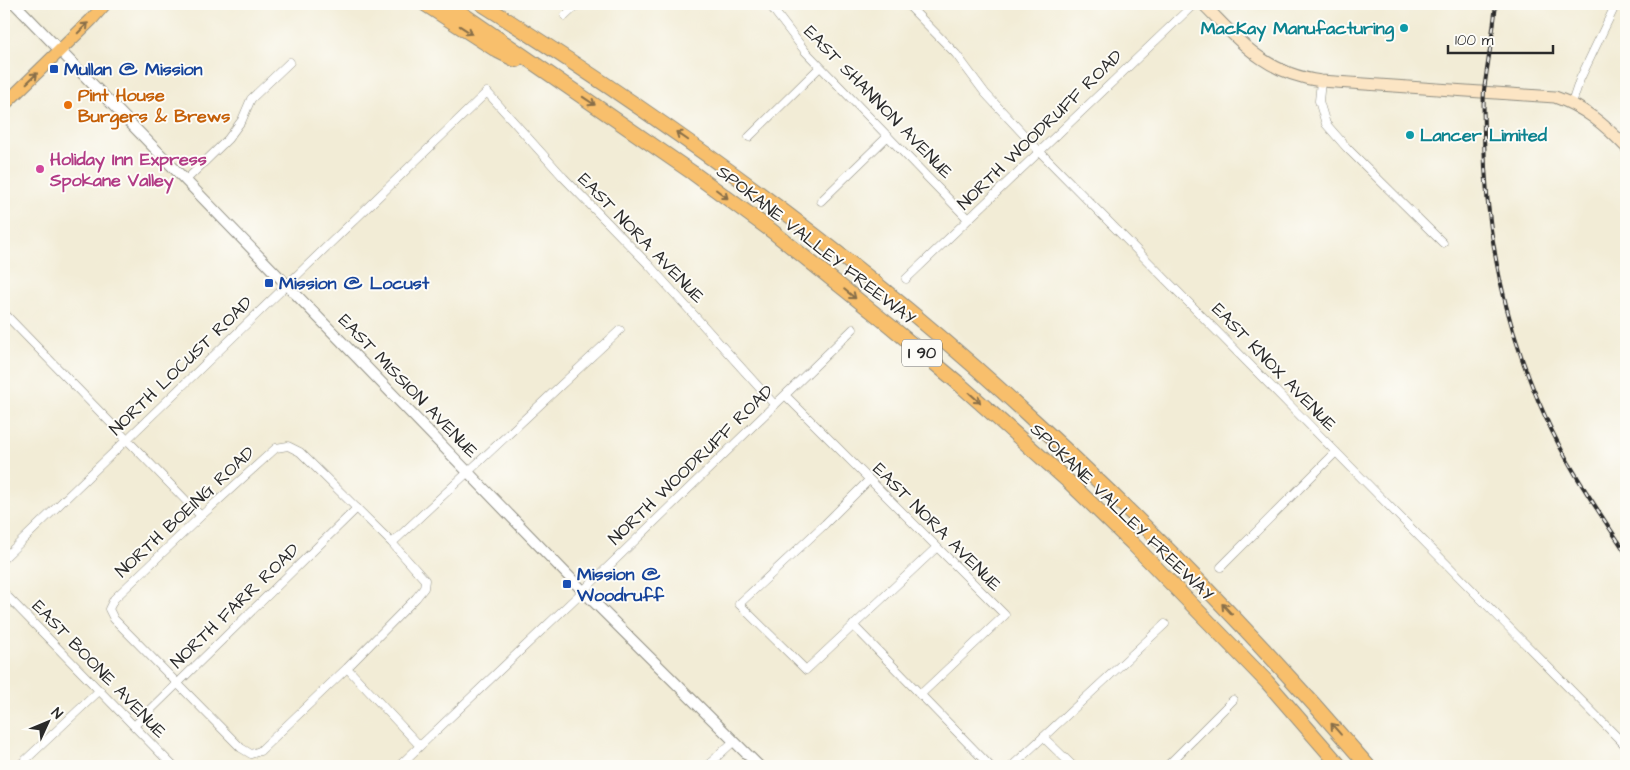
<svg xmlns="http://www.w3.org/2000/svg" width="1630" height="770" viewBox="0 0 1630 770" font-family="'Architects Daughter',sans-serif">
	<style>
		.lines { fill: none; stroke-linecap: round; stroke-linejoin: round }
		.minor-casing { stroke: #8e8c80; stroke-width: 9 }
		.tertiary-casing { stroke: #8e8c80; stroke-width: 12 }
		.secondary-casing { stroke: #8e8c80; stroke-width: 13 }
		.primary-casing { stroke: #8e8c80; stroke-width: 14 }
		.motorway-casing { stroke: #8e8c80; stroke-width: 16 }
		.minor { stroke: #fff; stroke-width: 8 }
		.tertiary { stroke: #fff; stroke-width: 10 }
		.secondary { stroke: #fce5c4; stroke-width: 11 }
		.primary { stroke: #f8bf6c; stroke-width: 12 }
		.motorway { stroke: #f8bf6c; stroke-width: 14 }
		.rail-casing { stroke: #2b2b2b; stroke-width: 4 }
		.rail { stroke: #fdfcf7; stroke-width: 2; stroke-dasharray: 5.5; stroke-linecap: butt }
		.oneway { stroke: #876e48 }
		.culture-dot { fill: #0f9aa8; stroke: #fdfcf7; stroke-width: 2 }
		.transit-dot { fill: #1a4fb4; stroke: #fdfcf7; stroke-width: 2 }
		.food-dot { fill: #e8710a; stroke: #fdfcf7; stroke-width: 2 }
		.hotel-dot { fill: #d1479c; stroke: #fdfcf7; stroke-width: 2 }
		.labels { text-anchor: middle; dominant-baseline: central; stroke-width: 4; stroke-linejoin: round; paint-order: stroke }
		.shield { fill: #fdfcf7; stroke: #6a6a68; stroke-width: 1 }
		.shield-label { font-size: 16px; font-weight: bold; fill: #2b2b2b }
		.culture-label { font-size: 18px; font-weight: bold; fill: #0d838f; stroke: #fdfcf7; text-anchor: end }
		.transit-label { font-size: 18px; font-weight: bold; fill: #164399; stroke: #fdfcf7; text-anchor: start }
		.food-label { font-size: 18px; font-weight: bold; fill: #c56008; stroke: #fdfcf7; text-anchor: start }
		.street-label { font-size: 18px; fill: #2b2b2b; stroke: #fdfcf7 }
		.hotel-label { font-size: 18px; font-weight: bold; fill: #b23c85; stroke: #fdfcf7; text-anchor: start }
	</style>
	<rect width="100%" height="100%" fill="#fdfcf7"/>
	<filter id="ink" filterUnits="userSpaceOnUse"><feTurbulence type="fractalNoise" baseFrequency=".02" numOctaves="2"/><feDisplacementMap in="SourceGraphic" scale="10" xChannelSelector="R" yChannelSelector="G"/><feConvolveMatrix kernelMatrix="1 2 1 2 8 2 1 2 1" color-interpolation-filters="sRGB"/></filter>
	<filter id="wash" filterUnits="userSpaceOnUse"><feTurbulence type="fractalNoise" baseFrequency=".0096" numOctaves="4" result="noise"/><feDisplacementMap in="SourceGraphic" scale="20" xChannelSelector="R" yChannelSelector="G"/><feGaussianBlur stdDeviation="1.12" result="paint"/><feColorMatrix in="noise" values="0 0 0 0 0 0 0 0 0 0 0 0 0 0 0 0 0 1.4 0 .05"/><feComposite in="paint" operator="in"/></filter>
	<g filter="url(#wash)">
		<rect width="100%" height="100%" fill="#f2ecd6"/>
	</g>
	<g filter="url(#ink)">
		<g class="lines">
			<defs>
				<path id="minor" d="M 769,4 L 805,51 L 968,219
					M 907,4 L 956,54 L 985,93 L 1040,152 L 1626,746
					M 565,16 L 578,4
					M 1321,81 L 1319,101 L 1326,124 L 1347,148 L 1443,243
					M 1572,103 L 1580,79 L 1616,4
					M 749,137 L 820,67
					M 186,180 L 228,139 L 242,120 L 251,99 L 290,62
					M 821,201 L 888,136
					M 906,279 L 1194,4
					M 4,313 L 201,516
					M 785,395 L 1005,615 L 920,695
					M 288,446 L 300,452 L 392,543 L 425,580 L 424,588 L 416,598 L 347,668 L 260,751 L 251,754 L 241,748 L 114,619 L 109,609 L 114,599 L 201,516 L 276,448 Z
					M 869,480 L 825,524 L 739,604 L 806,670 L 937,547
					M 392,543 L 620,330
					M 4,558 L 487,92 L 564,178 L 648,264 L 774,404
					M 1221,567 L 1336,452
					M 4,593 L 173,766
					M 853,625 L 990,766
					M 347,668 L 420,746
					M 134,726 L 357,508
					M 1043,737 L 1073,766
					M 19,766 L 100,690
					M 399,766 L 583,591 L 853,329
					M 707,766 L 734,741
					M 1012,766 L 1165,624
					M 1167,766 L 1233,700
					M 1625,766 L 1626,765"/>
				<path id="tertiary" d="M 15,4 L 583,591 L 759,766"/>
				<path id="secondary" d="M 1203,4 C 1241,42 1264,73 1321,81 L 1555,97 C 1584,107 1605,125 1626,147"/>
				<path id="primary" d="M 4,105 L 91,20 L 105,4"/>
				<path id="motorway" d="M 425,4 L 498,51 L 516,60
					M 448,4 L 693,173 L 772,231 L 889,325 L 957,382 L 1069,482 L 1132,543 L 1267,682 L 1340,766
					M 482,4 C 655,113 822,232 975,367 C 1115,491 1246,624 1368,766"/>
			</defs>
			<use href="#minor" class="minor-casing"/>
			<use href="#tertiary" class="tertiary-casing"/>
			<use href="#secondary" class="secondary-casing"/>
			<use href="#primary" class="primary-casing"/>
			<use href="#motorway" class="motorway-casing"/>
			<use href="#minor" class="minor"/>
			<use href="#tertiary" class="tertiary"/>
			<use href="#secondary" class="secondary"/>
			<use href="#primary" class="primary"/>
			<use href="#motorway" class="motorway"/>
			<defs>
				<path id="rail" d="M 1496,4 C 1493,33 1488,61 1484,90 C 1483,105 1484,121 1484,136 C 1485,231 1505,329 1545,416 C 1566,464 1597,509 1626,553"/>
			</defs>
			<use href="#rail" class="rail-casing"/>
			<use href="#rail" class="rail"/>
		</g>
		<defs><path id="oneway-shaft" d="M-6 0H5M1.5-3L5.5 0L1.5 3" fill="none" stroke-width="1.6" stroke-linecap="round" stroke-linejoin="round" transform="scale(1.25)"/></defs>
		<g class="oneway">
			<use href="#oneway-shaft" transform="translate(83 28) rotate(-45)"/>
			<use href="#oneway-shaft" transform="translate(466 30) rotate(33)"/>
			<use href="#oneway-shaft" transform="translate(32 78) rotate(-44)"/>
			<use href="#oneway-shaft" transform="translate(589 101) rotate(34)"/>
			<use href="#oneway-shaft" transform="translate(682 136) rotate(-145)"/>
			<use href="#oneway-shaft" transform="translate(722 194) rotate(37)"/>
			<use href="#oneway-shaft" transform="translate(850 294) rotate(39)"/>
			<use href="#oneway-shaft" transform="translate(975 398) rotate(42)"/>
			<use href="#oneway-shaft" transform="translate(1227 609) rotate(-133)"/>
			<use href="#oneway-shaft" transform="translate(1336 729) rotate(-131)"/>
		</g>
	</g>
	<g class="culture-dot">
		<circle cx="1404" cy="28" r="5"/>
		<circle cx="1410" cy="135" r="5"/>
	</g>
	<g class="transit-dot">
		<rect x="49" y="64" width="10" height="10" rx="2.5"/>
		<rect x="264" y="278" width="10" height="10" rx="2.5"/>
		<rect x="562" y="579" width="10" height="10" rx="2.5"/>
	</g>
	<circle class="food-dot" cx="68" cy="105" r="5"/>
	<circle class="hotel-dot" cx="40" cy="169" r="5"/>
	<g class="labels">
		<rect class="shield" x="902" y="339.5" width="40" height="27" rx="4"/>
		<g class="shield-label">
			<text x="922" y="353">I 90</text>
		</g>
		<g class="culture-label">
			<text x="1394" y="28">MacKay Manufacturing</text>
			<text x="1420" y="135" text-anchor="start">Lancer Limited</text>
		</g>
		<g class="transit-label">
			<text x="64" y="69">Mullan @ Mission</text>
			<text x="279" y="283">Mission @ Locust</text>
			<text x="577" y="574">Mission @<tspan x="577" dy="21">Woodruff</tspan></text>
		</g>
		<g class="food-label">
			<text x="78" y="95">Pint House<tspan x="78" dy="21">Burgers &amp; Brews</tspan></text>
		</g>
		<g class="street-label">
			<text transform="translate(878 102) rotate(46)">EAST SHANNON AVENUE</text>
			<text transform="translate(1040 130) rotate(-44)">NORTH WOODRUFF ROAD</text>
			<text transform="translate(641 238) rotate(46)">EAST NORA AVENUE</text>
			<text transform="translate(816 245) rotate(38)">SPOKANE VALLEY FREEWAY</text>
			<text transform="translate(181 366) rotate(-44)">NORTH LOCUST ROAD</text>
			<text transform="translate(1274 367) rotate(46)">EAST KNOX AVENUE</text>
			<text transform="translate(408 386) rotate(46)">EAST MISSION AVENUE</text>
			<text transform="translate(691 465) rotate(-44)">NORTH WOODRUFF ROAD</text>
			<text transform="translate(185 512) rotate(-43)">NORTH BOEING ROAD</text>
			<text transform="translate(1122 512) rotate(44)">SPOKANE VALLEY FREEWAY</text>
			<text transform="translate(937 527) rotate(45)">EAST NORA AVENUE</text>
			<text transform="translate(235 606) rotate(-44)">NORTH FARR ROAD</text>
			<text transform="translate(99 669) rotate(46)">EAST BOONE AVENUE</text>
		</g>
		<g class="hotel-label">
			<text x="50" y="159">Holiday Inn Express<tspan x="50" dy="21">Spokane Valley</tspan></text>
		</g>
	</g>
	<rect width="1630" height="770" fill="none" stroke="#fdfcf7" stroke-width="20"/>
	<g transform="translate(48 722) rotate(46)" stroke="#fdfcf7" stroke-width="4" paint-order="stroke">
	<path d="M0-4L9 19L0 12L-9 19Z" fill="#2b2b2b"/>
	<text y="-8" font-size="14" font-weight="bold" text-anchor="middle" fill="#2b2b2b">N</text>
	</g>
	<path d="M1448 45v8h105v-8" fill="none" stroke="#2b2b2b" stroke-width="2.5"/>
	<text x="1455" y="45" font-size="15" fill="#2b2b2b" stroke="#fdfcf7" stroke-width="4" paint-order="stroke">100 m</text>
</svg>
